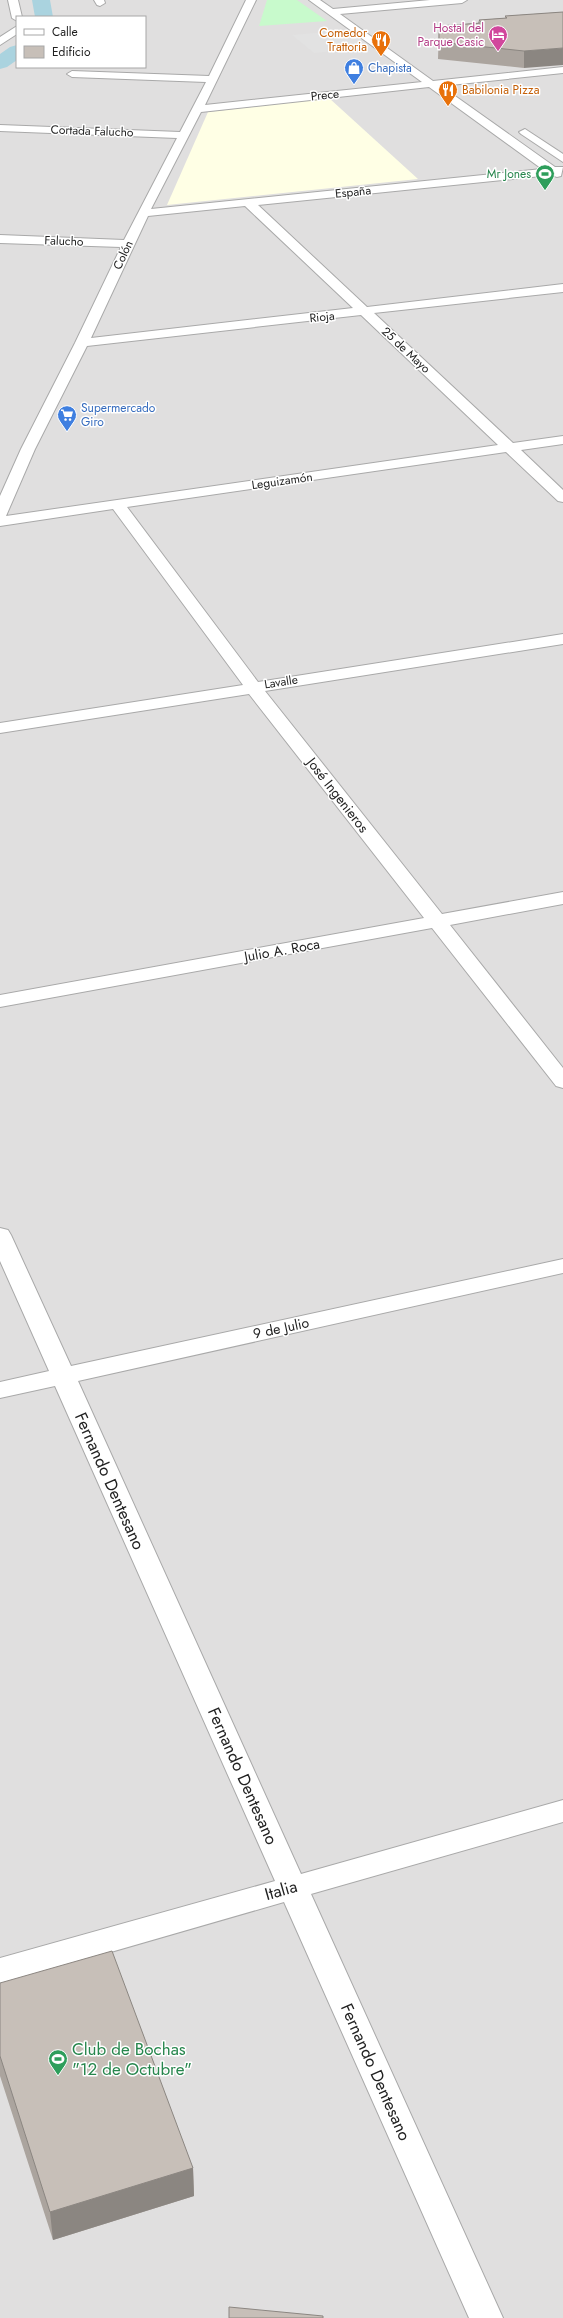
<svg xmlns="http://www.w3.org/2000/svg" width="563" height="2318" viewBox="0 0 563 2318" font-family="Jost,sans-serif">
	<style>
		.residential { fill: #e0dfdf; fill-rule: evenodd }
		.education { fill: #ffffe5 }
		.park { fill: #c8facc }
		.parking { fill: #e2e2e2 }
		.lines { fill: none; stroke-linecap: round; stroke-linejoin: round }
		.canal { fill: #aad3df; fill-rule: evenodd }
		.minor-casing { stroke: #a9a9a9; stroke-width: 2 }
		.minor { fill: #fff; fill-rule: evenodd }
		.wall { fill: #aba49e }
		.shaded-wall { fill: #8b8681 }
		.building { fill: #c7bfb8; stroke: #8b8681 }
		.labels { text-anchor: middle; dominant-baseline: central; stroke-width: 3; stroke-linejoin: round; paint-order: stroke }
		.far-hotel-label { font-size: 12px; fill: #b23c85; stroke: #fff; text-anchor: end }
		.far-food-label { font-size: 12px; fill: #c56008; stroke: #fff; text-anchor: end }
		.far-shop-label { font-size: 12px; fill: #366cbe; stroke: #fff; text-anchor: start }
		.far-street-label { font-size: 12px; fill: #222; stroke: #fff }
		.far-leisure-label { font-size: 12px; fill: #27864d; stroke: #fff; text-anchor: end }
		.street-label { font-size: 14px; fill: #222; stroke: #fff }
		.near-street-label { font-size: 17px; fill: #222; stroke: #fff }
		.near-leisure-label { font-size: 17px; fill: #27864d; stroke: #fff; text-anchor: start }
	</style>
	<rect width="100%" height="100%" fill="#f2efe9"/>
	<path class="residential" d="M 0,0 L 563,0 L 563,2318 L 0,2318 ZM 17,17 L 145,17 L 145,67 L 17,67 Z"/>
	<path class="education" d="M 329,98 L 418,179 L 167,205 L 208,112 Z"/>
	<path class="park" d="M 267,0 L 297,0 L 327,21 L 259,26 Z"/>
	<path class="parking" d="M 350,30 L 374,47 L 314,53 L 292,35 Z"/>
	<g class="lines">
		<path class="canal" d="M 32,0 L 50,0 L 53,17 L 35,17 Z
			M 17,45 L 17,60 L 7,67 L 0,69 L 0,54 L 10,47 Z"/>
		<defs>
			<path id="minor" d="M 8,0 L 18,0 L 22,17 L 17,17 L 17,21 L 12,18 Z
				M 94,0 L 104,0 L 105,3 L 100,6 L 97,5 Z
				M 246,0 L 256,0 L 205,105 L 422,82 L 309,0 L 320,0 L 333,9 L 430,0 L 467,0 L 462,3 L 340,14 L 433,81 L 563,67 L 563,73 L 441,86 L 555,167 L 563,167 L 561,176 L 557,177 L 551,175 L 258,205 L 367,307 L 563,284 L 563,292 L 374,313 L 513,443 L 563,436 L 563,444 L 521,450 L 563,490 L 563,502 L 558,501 L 506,452 L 127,507 L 258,682 L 563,634 L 563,644 L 265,691 L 442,914 L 563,892 L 563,904 L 450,925 L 563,1068 L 563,1088 L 556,1086 L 432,928 L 0,1007 L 0,995 L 424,918 L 249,694 L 0,733 L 0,723 L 243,685 L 113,509 L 0,526 L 0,496 L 21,449 L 75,343 L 121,247 L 0,243 L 0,235 L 124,240 L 177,138 L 0,131 L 0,125 L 180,132 L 206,82 L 72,77 L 67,74 L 72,71 L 209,76 ZM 429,87 L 542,169 L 151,209 L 201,112 ZM 245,206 L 353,308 L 91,338 L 148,216 ZM 361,315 L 498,445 L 6,516 L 35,449 L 87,346 Z
				M 17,26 L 17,34 L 0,45 L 0,37 Z
				M 525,129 L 563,154 L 563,162 L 521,134 L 519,132 Z
				M 0,1228 L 8,1230 L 11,1235 L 71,1366 L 563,1259 L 563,1273 L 78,1381 L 301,1874 L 563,1800 L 563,1822 L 311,1894 L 503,2318 L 469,2318 L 284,1902 L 0,1984 L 0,1958 L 275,1881 L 55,1386 L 0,1398 L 0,1382 L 49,1371 L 0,1261 Z"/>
		</defs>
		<use href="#minor" class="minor-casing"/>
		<use href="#minor" class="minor"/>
	</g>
	<path class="wall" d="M 563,12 L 524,68 L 438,59 L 439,26 L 478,23 L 479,20 L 505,18 L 505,16 Z
		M 0,1983 L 193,2168 L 194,2196 L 53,2240 L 0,2076 Z"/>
	<path class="shaded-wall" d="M 563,48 L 563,65 L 524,68 L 524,51 Z
		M 193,2168 L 194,2196 L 53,2240 L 50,2212 Z"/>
	<path class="building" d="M 563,12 L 563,48 L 524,51 L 439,42 L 439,26 L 482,23 L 479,20 L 507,18 L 505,16 Z
		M 112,1951 L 193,2168 L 50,2212 L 0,2056 L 0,1983 Z
		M 229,2307 L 323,2316 L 323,2318 L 229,2318 Z"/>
	<defs>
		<symbol id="hotel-pin" viewBox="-11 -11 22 30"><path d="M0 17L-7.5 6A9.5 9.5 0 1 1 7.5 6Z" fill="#d1479c" stroke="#fff"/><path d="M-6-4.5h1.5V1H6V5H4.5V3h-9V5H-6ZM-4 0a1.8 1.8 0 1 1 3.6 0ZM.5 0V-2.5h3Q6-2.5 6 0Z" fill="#fff"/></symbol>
		<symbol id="restaurant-pin" viewBox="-11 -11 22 30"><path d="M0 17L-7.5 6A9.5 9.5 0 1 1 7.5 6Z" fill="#e8710a" stroke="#fff"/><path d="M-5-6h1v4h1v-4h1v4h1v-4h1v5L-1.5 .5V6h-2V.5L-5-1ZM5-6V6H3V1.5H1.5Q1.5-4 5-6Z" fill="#fff"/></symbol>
		<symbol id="shop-pin" viewBox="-11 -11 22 30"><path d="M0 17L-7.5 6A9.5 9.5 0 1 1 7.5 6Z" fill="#3f7fe0" stroke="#fff"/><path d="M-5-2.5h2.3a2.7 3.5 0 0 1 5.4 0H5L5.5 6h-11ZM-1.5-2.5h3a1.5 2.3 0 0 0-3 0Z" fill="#fff"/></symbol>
		<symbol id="stadium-pin" viewBox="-11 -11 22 30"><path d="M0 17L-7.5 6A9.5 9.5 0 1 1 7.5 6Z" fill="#2e9e5b" stroke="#fff"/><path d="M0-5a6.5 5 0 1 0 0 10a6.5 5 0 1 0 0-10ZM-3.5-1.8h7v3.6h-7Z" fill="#fff"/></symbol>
		<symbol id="supermarket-pin" viewBox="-11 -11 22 30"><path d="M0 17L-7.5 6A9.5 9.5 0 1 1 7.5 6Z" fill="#3f7fe0" stroke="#fff"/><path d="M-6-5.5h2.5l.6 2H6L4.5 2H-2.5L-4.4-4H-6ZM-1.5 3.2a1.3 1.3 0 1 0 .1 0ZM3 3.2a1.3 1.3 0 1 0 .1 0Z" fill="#fff"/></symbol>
	</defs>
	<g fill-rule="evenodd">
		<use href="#hotel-pin" x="487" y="24" width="22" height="30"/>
		<use href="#restaurant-pin" x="370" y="29" width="22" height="30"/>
		<use href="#shop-pin" x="343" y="57" width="22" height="30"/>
		<use href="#restaurant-pin" x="437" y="79" width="22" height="30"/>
		<use href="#stadium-pin" x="534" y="163" width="22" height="30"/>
		<use href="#supermarket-pin" x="56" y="404" width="22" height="30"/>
		<use href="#stadium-pin" x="47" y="2048" width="22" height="30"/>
	</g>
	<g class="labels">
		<g class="far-hotel-label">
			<text x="484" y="28">Hostal del<tspan x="484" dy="14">Parque Casic</tspan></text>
		</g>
		<g class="far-food-label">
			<text x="367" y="33">Comedor<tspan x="367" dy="14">Trattoria</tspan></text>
			<text x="462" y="90" text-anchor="start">Babilonia Pizza</text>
		</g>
		<g class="far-shop-label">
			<text x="368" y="68">Chapista</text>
			<text x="81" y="408">Supermercado<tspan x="81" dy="14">Giro</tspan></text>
		</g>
		<g class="far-street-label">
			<text transform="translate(325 95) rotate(-6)">Prece</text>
			<text transform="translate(92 131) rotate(2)">Cortada Falucho</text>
			<text transform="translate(353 192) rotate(-6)">España</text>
			<text transform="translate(64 241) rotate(2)">Falucho</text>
			<text transform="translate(123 255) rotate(-65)">Colón</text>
			<text transform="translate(322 317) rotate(-6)">Rioja</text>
			<text transform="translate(406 350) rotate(43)">25 de Mayo</text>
			<text transform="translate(282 481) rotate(-8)">Leguizamón</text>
			<text transform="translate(281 682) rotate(-9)">Lavalle</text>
		</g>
		<g class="far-leisure-label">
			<text x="531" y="174">Mr Jones</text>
		</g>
		<g class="street-label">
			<text transform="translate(338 795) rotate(52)">José Ingenieros</text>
			<text transform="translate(282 950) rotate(-10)">Julio A. Roca</text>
			<text transform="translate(281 1328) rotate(-12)">9 de Julio</text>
		</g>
		<g class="near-street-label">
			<text transform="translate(110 1481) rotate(66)">Fernando Dentesano</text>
			<text transform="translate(243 1776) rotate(66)">Fernando Dentesano</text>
			<text transform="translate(281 1890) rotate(-16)">Italia</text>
			<text transform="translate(376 2072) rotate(66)">Fernando Dentesano</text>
		</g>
		<g class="near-leisure-label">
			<text x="72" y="2049">Club de Bochas<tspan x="72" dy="20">"12 de Octubre"</tspan></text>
		</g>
	</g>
	<rect x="16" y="16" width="130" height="52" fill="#ffffff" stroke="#a7a7a7"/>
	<rect x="24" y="29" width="20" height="6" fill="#ffffff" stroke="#a7a7a7"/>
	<text x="52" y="36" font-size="12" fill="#222222">Calle</text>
	<rect x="24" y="46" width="20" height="12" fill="#c7bfb8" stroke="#a7a7a7"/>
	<text x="52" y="56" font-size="12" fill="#222222">Edificio</text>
</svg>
